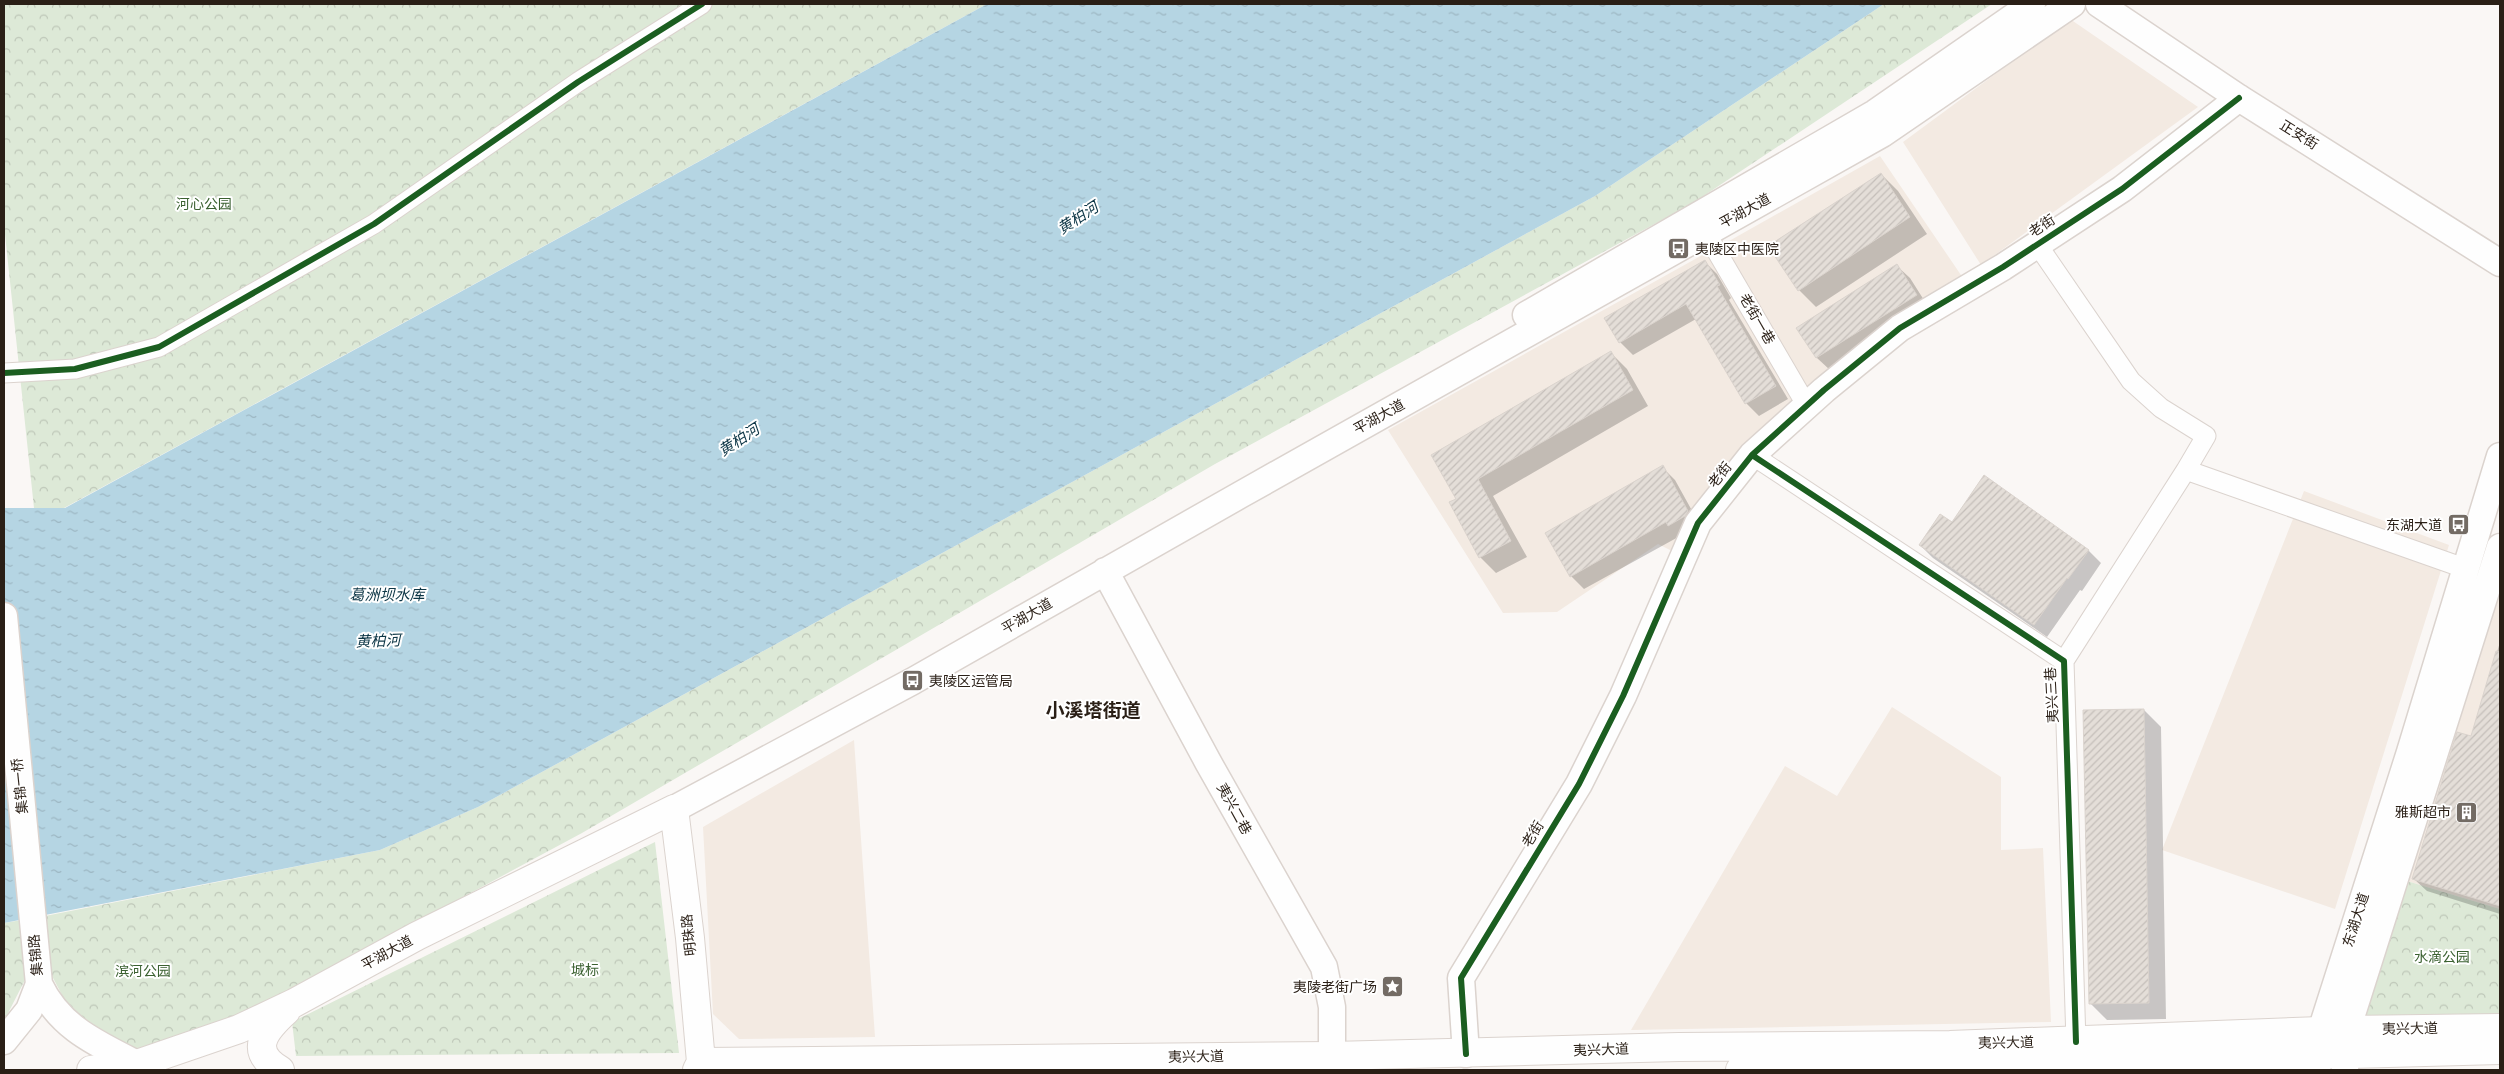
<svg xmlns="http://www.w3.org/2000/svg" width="2504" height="1074" viewBox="0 0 2504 1074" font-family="'Fira Sans','Noto Sans SC',sans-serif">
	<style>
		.built { fill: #f3eae2 }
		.park { fill: url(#park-crowns) }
		.water { fill: url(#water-ripples) }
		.shadow { fill: #0003 }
		.building { fill: url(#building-hatch); stroke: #dad3cd }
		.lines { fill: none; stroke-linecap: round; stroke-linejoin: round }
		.street-casing { stroke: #dbd3ce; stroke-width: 21 }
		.secondary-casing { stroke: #dbd3ce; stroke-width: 29 }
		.primary-casing { stroke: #dbd3ce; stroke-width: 30 }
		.street { stroke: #fefefe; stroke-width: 19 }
		.secondary { stroke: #fefefe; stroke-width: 26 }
		.primary { stroke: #fefefe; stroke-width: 28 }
		.cycleway-casing { stroke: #fff; stroke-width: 9 }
		.cycleway { stroke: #1b5e20; stroke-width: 6 }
		.labels { text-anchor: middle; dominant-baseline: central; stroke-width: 4; stroke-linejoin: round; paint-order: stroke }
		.street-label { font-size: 14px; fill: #2a1f16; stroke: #fff }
		.park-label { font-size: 14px; fill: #3b6131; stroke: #fff }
		.poi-label { font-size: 14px; fill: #2a1f16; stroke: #fff; text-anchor: end }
		.water-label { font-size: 15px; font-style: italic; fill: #0d3646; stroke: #fff }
		.district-label { font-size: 19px; font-weight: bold; fill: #2a1f16; stroke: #fff }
	</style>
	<defs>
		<pattern id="park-crowns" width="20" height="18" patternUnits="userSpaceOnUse" patternTransform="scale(1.25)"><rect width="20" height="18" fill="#dde9d7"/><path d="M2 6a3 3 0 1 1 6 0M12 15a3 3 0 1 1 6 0" fill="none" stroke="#bec7b8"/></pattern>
		<pattern id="water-ripples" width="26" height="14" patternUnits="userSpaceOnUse" patternTransform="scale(1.25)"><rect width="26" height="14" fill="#b5d5e3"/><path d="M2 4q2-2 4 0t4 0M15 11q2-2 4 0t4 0" fill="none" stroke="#9cb6c2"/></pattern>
		<pattern id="building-hatch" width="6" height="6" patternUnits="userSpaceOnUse" patternTransform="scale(1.25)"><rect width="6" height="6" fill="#e4ded8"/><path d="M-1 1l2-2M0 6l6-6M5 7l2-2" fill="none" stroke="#c4beb9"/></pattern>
	</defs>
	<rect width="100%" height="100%" fill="#faf7f5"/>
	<path class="built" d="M 2070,19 L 2198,107 L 1981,265 L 1903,142 Z
		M 1880,156 L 1963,278 L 1809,393 L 1722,245 Z
		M 1706,253 L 1796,403 L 1676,553 L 1658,544 L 1557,612 L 1503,613 L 1388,430 Z
		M 2304,491 L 2449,545 L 2335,909 L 2162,850 Z
		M 2500,589 L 2500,909 L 2407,881 Z
		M 1892,707 L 2001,777 L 2001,850 L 2043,848 L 2051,1022 L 1631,1030 L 1785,766 L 1837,796 Z
		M 854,740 L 875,1037 L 739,1039 L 713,1014 L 703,827 Z"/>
	<path class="park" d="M 4,4 L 987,4 L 64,508 L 34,508 L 4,225 Z
		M 1884,4 L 1992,4 L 1693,203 L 1215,464 L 582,833 L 246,1014 L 134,1050 L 74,1018 L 52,976 L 45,916 L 380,850 L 478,807 L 1595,196 Z
		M 655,842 L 679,1053 L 296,1056 L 292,1022 Z
		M 2407,881 L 2500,909 L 2500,1014 L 2361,1017 Z
		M 22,920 L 26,978 L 4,1021 L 4,923 Z"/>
	<path class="water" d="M 987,4 L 1884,4 L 1595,196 L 478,807 L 380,850 L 4,923 L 4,508 L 65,508 Z"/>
	<path class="shadow" d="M 1881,174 L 1898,191 L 1927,234 L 1816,307 L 1799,290 Z
		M 1705,262 L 1717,274 L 1731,298 L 1729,300 L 1788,399 L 1759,416 L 1746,403 L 1696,319 L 1633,355 L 1620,342 Z
		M 1897,266 L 1910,278 L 1929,308 L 1830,370 L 1817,358 L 1798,328 Z
		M 1611,353 L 1627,369 L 1648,406 L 1493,496 L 1527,557 L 1496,573 L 1480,557 L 1458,499 L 1433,455 Z
		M 1662,467 L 1675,480 L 1700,525 L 1584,589 L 1571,576 Z
		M 1985,477 L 2089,551 L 2101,563 L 2082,591 L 2080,590 L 2047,637 L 1933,558 L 1920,545 L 1952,523 Z
		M 2500,642 L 2500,914 L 2427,891 L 2414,879 L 2472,737 Z
		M 2144,710 L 2161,727 L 2166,1019 L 2107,1020 L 2090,1003 Z"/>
	<path class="building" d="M 1881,173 L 1910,217 L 1798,291 L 1768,246 Z
		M 1705,260 L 1720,285 L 1717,286 L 1776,386 L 1745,404 L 1686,304 L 1619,343 L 1604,318 Z
		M 1897,264 L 1917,295 L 1816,358 L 1796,328 Z
		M 1611,351 L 1633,390 L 1478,479 L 1511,541 L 1479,558 L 1449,502 L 1456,499 L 1431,455 Z
		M 1663,465 L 1688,511 L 1685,516 L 1668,526 L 1666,522 L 1570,577 L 1545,533 Z
		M 1984,475 L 2089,550 L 2068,579 L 2067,578 L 2034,625 L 1919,545 L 1940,514 L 1952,522 Z
		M 2496,651 L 2500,652 L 2500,906 L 2412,879 L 2457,732 L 2471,736 Z
		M 2144,709 L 2149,1003 L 2089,1004 L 2083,710 Z"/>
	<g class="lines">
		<defs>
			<path id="street" d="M 1706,233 L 1807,406
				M 2037,244 L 2131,381 L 2161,408 L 2206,436 L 2186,470
				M 4,373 L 75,369 L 159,347 L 374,224 L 578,82 L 702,4
				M 1752,455 L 2064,661 L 2076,1042
				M 2064,661 L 2186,470 L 2464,568"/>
			<path id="secondary" d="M 2099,4 L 2239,98 L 2500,263
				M 1526,315 L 1875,113 L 2032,4
				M 1105,571 L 1208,762 L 1324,967 L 1332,1007 L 1332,1056
				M 4,616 L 39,984 C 60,1028 96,1043 137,1064
				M 674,809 L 913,681 L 1240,495 L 1882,134 L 2072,4
				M 4,1041 L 29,1010 L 39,984
				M 1466,1054 L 1461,978 L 1579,784 L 1623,696 L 1698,523 L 1752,455 L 1824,390 L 1900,328 L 2003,267 L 2122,189 L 2239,98
				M 2317,1070 L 2321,1031 L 2410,752 L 2500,456
				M 2345,1070 L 2347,1030 L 2500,547"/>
			<path id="primary" d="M 701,1062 L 1332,1056 L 1679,1047 L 1950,1045 L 2347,1030 L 2500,1028
				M 91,1070 L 137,1064 L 239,1029 L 294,1003 L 417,936 L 674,809 L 690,938 L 701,1062 L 697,1070
				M 280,1070 C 248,1051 264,1031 286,1011
				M 1740,1070 L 2500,1050"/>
		</defs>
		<use href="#street" class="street-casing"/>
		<use href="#secondary" class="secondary-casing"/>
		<use href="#primary" class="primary-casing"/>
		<use href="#street" class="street"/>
		<use href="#secondary" class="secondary"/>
		<use href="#primary" class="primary"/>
		<defs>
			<path id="cycleway" d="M 4,373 L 75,369 L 159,347 L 374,224 L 578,82 L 702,4
				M 1752,455 L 2064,661 L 2076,1042
				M 1466,1054 L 1461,978 L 1579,784 L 1623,696 L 1698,523 L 1752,455 L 1824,390 L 1900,328 L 2003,267 L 2122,189 L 2239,98"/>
		</defs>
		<use href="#cycleway" class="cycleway-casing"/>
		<use href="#cycleway" class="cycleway"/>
	</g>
	<defs>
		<symbol id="bus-square" viewBox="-11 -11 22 22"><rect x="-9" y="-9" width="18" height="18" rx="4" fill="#736b64" stroke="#fff"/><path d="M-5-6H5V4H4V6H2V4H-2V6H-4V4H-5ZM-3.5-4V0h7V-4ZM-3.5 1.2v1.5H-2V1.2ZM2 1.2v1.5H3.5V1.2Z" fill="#fff"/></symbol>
		<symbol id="building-square" viewBox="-11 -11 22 22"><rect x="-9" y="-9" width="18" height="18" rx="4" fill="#736b64" stroke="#fff"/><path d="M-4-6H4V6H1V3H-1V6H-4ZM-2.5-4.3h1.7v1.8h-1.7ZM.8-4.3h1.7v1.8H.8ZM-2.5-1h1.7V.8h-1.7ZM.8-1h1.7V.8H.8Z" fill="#fff"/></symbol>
		<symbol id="sight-square" viewBox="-11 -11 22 22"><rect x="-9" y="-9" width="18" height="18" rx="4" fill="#736b64" stroke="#fff"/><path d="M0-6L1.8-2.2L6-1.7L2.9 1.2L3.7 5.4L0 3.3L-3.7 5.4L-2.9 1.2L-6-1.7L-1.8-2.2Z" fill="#fff"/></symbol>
	</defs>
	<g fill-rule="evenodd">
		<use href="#bus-square" x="1666" y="236" width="25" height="25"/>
		<use href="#bus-square" x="2446" y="512" width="25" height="25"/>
		<use href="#bus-square" x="900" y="668" width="25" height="25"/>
		<use href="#building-square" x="2454" y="800" width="25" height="25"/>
		<use href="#sight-square" x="1380" y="974" width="25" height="25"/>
	</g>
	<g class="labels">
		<g class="street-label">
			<text transform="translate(2299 135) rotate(32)">正安街</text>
			<text transform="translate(1745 211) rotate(-29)">平湖大道</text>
			<text transform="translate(2042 226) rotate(-33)">老街</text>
			<text transform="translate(1757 319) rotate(60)">老街一巷</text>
			<text transform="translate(1379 417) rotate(-29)">平湖大道</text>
			<text transform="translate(1720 475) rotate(-51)">老街</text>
			<text transform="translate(1027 616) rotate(-30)">平湖大道</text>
			<text transform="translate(2052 695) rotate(-93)">夷兴三巷</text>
			<text transform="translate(20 786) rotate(-96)">集锦一桥</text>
			<text transform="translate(1234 809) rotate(61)">夷兴二巷</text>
			<text transform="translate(1533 834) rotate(-58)">老街</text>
			<text transform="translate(2356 920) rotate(-72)">东湖大道</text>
			<text transform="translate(689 935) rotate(-96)">明珠路</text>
			<text transform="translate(387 953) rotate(-29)">平湖大道</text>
			<text transform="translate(36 955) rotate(-95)">集锦路</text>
			<text transform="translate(2410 1029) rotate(-1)">夷兴大道</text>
			<text transform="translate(2006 1043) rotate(-1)">夷兴大道</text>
			<text transform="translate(1601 1050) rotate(-2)">夷兴大道</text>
			<text transform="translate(1196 1057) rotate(-1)">夷兴大道</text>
		</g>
		<g class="park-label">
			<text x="204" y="204">河心公园</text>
			<text x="2442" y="957">水滴公园</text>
			<text x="585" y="970">城标</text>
			<text x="143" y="971">滨河公园</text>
		</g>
		<g class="poi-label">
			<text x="1695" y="249" text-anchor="start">夷陵区中医院</text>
			<text x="2442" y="525">东湖大道</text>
			<text x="929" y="681" text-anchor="start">夷陵区运管局</text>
			<text x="2451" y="812">雅斯超市</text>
			<text x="1377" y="987">夷陵老街广场</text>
		</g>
		<g class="water-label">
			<text transform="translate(1078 218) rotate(-33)">黄柏河</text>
			<text transform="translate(739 440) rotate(-33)">黄柏河</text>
			<text x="387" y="595">葛洲坝水库</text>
			<text transform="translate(378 641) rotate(-2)">黄柏河</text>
		</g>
		<g class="district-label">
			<text x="1093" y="710">小溪塔街道</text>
		</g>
	</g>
	<rect width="2504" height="1074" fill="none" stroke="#2a1f16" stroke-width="10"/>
</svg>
